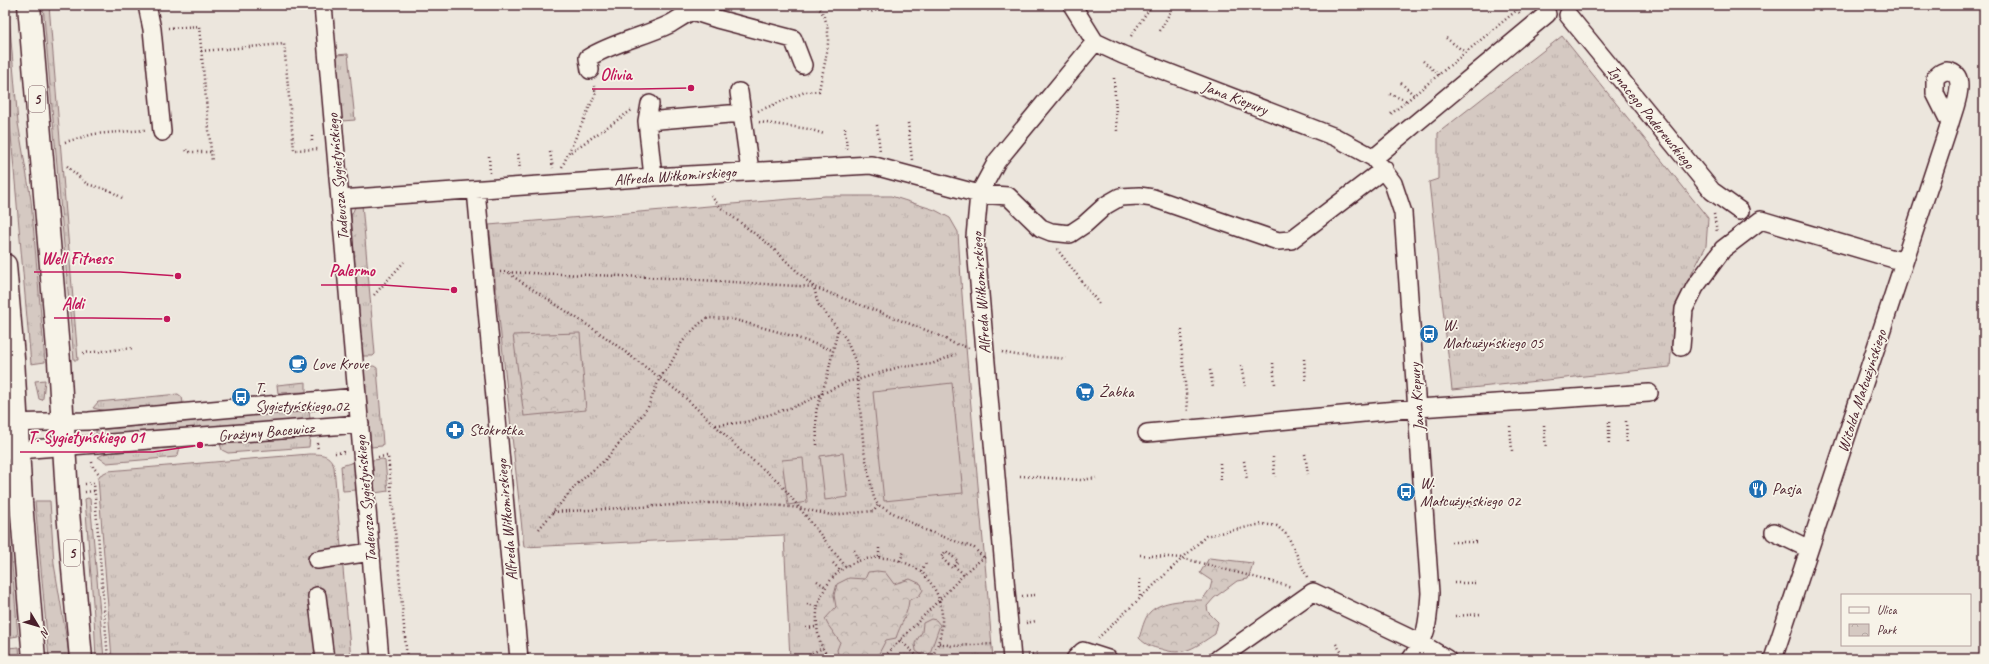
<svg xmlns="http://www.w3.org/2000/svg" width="1989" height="664" viewBox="0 0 1989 664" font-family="Caveat,sans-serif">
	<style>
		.grass { fill: url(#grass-tufts); stroke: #907476 }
		.park { fill: url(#park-crowns); stroke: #907476 }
		.pitch { fill: #d5c9c2; stroke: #907476 }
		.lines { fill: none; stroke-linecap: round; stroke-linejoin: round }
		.minor-casing { stroke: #4a1f2b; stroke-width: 20 }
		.major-casing { stroke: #4a1f2b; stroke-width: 25 }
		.path { stroke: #4a1f2b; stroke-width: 2.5; stroke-dasharray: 1 3; stroke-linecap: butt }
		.minor { stroke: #f7f3e8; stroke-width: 17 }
		.major { stroke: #f7f3e8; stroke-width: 22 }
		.labels { text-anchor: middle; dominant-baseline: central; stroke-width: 3.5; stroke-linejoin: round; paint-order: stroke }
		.shield { fill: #f7f3e8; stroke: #7e5f64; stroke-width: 1 }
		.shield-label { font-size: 15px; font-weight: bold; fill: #4a1f2b }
		.street-label { font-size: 16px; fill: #4a1f2b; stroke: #f7f3e8 }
		.poi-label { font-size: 16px; fill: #4a1f2b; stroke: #f7f3e8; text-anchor: start }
		.leader { fill: none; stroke: #c2185b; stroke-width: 1.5 }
		.callout-dot { fill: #c2185b; stroke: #f7f3e8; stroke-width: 1.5 }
		.callout-label { font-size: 17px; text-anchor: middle; font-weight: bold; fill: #c2185b; stroke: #f7f3e8; stroke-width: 3.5; stroke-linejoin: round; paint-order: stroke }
	</style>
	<defs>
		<pattern id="grass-tufts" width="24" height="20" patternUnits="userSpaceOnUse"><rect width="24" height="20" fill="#d5c9c2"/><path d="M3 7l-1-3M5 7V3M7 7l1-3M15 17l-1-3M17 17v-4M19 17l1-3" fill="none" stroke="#b8aca7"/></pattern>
		<pattern id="park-crowns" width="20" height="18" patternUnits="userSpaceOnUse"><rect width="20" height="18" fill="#d5c9c2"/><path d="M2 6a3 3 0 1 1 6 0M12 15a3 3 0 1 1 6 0" fill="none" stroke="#b8aca7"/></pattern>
	</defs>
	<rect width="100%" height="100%" fill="#ece6dd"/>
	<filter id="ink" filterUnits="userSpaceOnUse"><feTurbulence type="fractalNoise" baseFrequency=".025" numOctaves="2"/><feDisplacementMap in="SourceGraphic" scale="8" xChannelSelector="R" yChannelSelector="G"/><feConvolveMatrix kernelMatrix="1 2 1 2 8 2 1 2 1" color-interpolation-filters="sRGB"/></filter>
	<g filter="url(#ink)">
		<path class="grass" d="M 5,5 L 8,5 L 18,123 L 31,200 L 45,362 L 31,364 L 5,67 Z
			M 43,5 L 49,5 L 78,360 L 74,360 Z
			M 1562,36 L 1708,218 L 1706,246 L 1675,306 L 1670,367 L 1452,390 L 1429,182 L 1438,179 L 1438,133 Z
			M 348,54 L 355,120 L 342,121 L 336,55 Z
			M 825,196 L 891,196 L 935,210 L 950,218 L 958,232 C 966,374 982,516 993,659 L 790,659 L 784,535 L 524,547 L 489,225 Z
			M 362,204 L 375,354 L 373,356 L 362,356 L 351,216 L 355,207 Z
			M 374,366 L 377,368 L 383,444 L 382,446 L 371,447 L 363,367 Z
			M 45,380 L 43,398 L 42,400 L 39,399 L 35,381 Z
			M 306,382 L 306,392 L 278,393 L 277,385 Z
			M 178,394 L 182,397 L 183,403 L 106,411 L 93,408 L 98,402 Z
			M 309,410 L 310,419 L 96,435 L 96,430 Z
			M 310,437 L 309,447 L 228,453 L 222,450 L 220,444 Z
			M 180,447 L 178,455 L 176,457 L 107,463 L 98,457 L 106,453 Z
			M 309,454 C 322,454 330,454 334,467 L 351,659 L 112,659 L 98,478 L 100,475 L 108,471 Z
			M 383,459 L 385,461 L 388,491 L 375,493 L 372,460 Z
			M 354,462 L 356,490 L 343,491 L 341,466 Z
			M 88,498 L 90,499 L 104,659 L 96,659 L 94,616 L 85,499 Z
			M 35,501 L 50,501 L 54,564 L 70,659 L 49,659 Z
			M 7,506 L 18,636 L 6,638 L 5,507 Z
			M 19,647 L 20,659 L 7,659 L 7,648 Z"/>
		<path class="park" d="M 580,333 L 586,410 L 524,416 L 513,335 Z
			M 1209,558 L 1253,563 L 1248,579 L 1237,581 L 1214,598 L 1207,606 L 1208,612 L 1218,622 L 1215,634 C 1195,647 1184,657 1161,649 C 1151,647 1146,645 1139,638 C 1142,630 1144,618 1150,612 C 1162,600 1187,600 1202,600 L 1210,589 L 1212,581 L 1200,573 Z
			M 877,571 L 885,572 L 894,584 L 910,579 L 921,584 L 923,590 L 919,596 L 909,600 C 908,614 900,625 896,638 L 886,640 L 876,659 L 839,659 L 837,650 L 840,642 L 828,625 L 825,619 L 836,607 L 834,595 L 837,584 L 849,578 L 865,579 L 868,572 Z
			M 931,619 L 936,620 L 940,625 L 930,653 L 927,656 L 923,656 L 916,651 L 915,643 L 922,632 L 923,623 Z"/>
		<path class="pitch" d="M 952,383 L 963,493 L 884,501 L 873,392 Z
			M 843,453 L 848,497 L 825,500 L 820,456 Z
			M 803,458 L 807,502 L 788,505 L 782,460 Z"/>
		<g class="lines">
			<defs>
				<path id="minor" d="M 147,5 L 152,29 L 162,132
					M 323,5 L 380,659
					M 1072,5 L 1095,42 L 1123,55 L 1335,137 L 1374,158 L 1393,183 L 1403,213 L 1430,593 C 1428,621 1428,636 1411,659
					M 1568,15 L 1712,191 L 1740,211
					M 1095,42 L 997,161 L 979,194 L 1008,196 L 1041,228 L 1051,232 L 1070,234 L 1085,224 L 1106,205 L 1120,197 L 1139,196 L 1153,198 L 1278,241 L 1291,240 L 1384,169
					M 590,70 L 588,58 C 614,42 643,37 670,24 C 677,20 684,15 692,11 L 717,19 L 793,39 L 803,65
					M 739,92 L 750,171
					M 650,104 L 647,121 L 653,177
					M 647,121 L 741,113
					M 1374,158 L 1547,14
					M 476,190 L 519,659
					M 340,199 L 653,177 L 871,165 L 979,194 L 975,237 L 1012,659
					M 1681,347 L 1684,309 L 1695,287 L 1723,249 L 1761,220 L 1904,262
					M 5,423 L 89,421 L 357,397
					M 1147,433 L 1418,408 L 1649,393
					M 5,451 L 360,424
					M 1774,532 L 1809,549
					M 317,560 L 371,552
					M 317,596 L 325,659
					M 1075,659 L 1083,651 L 1108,659
					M 1218,659 L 1313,592 L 1422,644 L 1447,659
					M 1773,659 L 1950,123 C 1953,111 1968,78 1951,72 C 1944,69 1939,74 1935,78 L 1935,93 L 1950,123"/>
				<path id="major" d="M 29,5 L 59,361 L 68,512 L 81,659
					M 5,265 L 13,358 L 21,502 L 34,659"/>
			</defs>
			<use href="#minor" class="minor-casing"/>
			<use href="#major" class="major-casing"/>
			<path class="path" d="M 857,5 L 871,12 L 892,5
				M 1516,5 L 1517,10 L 1521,15
				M 168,28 L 199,26 L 212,162
				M 1160,31 L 1174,5
				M 1131,36 L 1152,5
				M 1446,38 L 1466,53
				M 201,51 L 284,44 L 294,150 L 320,149
				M 1423,61 L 1439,75
				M 1114,78 L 1117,131
				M 1401,83 L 1414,95
				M 1390,94 L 1407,101
				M 758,111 L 805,92 L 819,91 C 823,64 839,28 816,5
				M 1391,114 L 1517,10
				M 759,122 L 809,129 L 824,134
				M 908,123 L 912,160
				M 877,125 L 880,151
				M 845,128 L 847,149
				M 312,136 L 312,141
				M 65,142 L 94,134 L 145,130
				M 186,150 L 188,152 L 211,152
				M 550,152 L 553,168
				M 571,152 L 632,110
				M 518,154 L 520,170
				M 489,156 L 490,173
				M 67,166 L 87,184 L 111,191 L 122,198
				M 562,167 L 596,93 L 594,86
				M 711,196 L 721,208 L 767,243 L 814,287 L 818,304 L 846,339 L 856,363 L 864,451 L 874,498 L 878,505 L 925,530 L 974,548 L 984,558
				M 1714,214 L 1717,232
				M 1057,249 L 1100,305
				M 500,272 L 650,277 L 814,287 L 936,334 L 953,343 L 969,348
				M 510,273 L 514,277 L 604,336 L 680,393 L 720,430 L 741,451 L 779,482 L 846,567
				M 374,295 L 404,262
				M 1182,330 L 1181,344 L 1188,412
				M 1002,352 C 1023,358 1044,356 1066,359
				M 83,353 L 134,348
				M 1304,359 L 1306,381
				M 1273,363 L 1275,384
				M 1241,366 L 1245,386
				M 1210,370 L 1213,388
				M 1626,421 L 1627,445
				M 1609,422 L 1609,446
				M 716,425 L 746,422 L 796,406 L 849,381 L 857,380 L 899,367 L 932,364 L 956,354
				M 1544,425 L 1546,449
				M 1510,426 L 1512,451
				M 317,443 L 318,450
				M 817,445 L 816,411 L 827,377 L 838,329
				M 335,453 L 347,452
				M 1305,454 L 1308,474
				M 378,457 L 388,456 L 407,659
				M 1273,457 L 1275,477
				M 1244,461 L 1247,480
				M 92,462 L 93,467 L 100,475
				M 1220,463 L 1221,482
				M 1020,476 L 1081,480 L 1096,478
				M 85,484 L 94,483 L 108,659
				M 85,492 L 94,491
				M 1449,507 L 1476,506
				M 553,512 L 710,503 L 756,503 L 799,508 L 831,515 L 874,511 L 878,505
				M 539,529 L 577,484 L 606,459 L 633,427 L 648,407 L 660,377 L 669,367 L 682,342 L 699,324 L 708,318 L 732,319 L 786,334 L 832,350
				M 1451,542 L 1477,542
				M 854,550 L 858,560
				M 1140,555 L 1182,558 L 1292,587
				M 879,557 L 879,547
				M 900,561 L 904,551
				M 833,563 L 840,570
				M 954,566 L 958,561 L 946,551 L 941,557 L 952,568 L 954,566 L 964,574
				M 921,571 L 926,563
				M 1140,579 L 1140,597
				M 817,581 L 826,587
				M 1454,583 L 1480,583
				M 1022,596 L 1035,595
				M 807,604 L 818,607
				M 1455,616 L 1481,614
				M 1026,623 L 1036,621
				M 347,624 L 351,624
				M 806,628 L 816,627
				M 1098,638 L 1206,536 L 1262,524 L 1277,526 L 1288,536 L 1307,577
				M 900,640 L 920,659
				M 939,643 L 952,646 L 994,644
				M 1336,644 L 1346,659
				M 812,653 L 823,648
				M 1028,655 L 1038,653
				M 830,659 C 818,645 816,629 817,611 C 818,601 824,589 830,581 C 852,553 892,551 920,571 C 924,573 927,579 930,582 C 947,605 945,634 931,659
				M 882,659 L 970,568 L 985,557"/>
			<use href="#minor" class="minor"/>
			<use href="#major" class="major"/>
		</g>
	</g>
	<defs>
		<symbol id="bus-disc" viewBox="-11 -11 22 22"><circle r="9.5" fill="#1f6fb2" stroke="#f7f3e8"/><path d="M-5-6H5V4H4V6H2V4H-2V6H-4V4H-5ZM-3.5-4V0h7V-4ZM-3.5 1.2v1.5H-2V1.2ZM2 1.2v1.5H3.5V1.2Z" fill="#fff"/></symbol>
		<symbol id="cafe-disc" viewBox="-11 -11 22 22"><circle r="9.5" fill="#1f6fb2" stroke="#f7f3e8"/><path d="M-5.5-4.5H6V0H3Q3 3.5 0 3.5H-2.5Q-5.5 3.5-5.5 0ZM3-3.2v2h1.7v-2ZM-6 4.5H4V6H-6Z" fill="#fff"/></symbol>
		<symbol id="supermarket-disc" viewBox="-11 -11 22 22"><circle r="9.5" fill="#1f6fb2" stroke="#f7f3e8"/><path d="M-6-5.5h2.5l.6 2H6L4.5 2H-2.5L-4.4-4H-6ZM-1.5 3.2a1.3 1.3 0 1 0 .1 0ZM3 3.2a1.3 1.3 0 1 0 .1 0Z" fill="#fff"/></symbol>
		<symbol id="pharmacy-disc" viewBox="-11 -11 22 22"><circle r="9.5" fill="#1f6fb2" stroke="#f7f3e8"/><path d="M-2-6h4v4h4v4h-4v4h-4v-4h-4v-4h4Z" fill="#fff"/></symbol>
		<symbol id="restaurant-disc" viewBox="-11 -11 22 22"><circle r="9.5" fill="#1f6fb2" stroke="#f7f3e8"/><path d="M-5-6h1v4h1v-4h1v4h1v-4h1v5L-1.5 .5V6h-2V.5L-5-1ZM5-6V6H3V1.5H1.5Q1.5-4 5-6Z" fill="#fff"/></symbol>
	</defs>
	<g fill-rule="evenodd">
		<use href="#bus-disc" x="1418" y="323" width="22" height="22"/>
		<use href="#cafe-disc" x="287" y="353" width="22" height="22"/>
		<use href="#supermarket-disc" x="1074" y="381" width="22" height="22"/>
		<use href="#bus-disc" x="230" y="386" width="22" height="22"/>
		<use href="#pharmacy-disc" x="444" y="419" width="22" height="22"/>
		<use href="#restaurant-disc" x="1747" y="478" width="22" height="22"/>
		<use href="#bus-disc" x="1395" y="481" width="22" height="22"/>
	</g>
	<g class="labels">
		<g class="shield">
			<rect x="29" y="86" width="16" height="26" rx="3"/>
			<rect x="64" y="540" width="16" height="26" rx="3"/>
		</g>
		<g class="shield-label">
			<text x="37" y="99">5</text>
			<text x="72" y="553">5</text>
		</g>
		<g class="street-label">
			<text transform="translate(1235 98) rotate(21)">Jana Kiepury</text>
			<text transform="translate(1651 117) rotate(51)">Ignacego Paderewskiego</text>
			<text transform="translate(675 176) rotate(-4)">Alfreda Wiłkomirskiego</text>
			<text transform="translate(338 177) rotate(-95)">Tadeusza Sygietyńskiego</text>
			<text transform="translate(981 293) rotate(-94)">Alfreda Wiłkomirskiego</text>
			<text transform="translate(1862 391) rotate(-72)">Witolda Małcużyńskiego</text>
			<text transform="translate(1417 397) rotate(-94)">Jana Kiepury</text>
			<text transform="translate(266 432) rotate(-5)">Grażyny Bacewicz</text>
			<text transform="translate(366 499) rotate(-95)">Tadeusza Sygietyńskiego</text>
			<text transform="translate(507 520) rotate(-95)">Alfreda Wiłkomirskiego</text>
		</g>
		<g class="poi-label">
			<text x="1443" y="325">W.<tspan x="1443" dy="18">Małcużyńskiego 05</tspan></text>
			<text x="312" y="364">Love Krove</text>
			<text x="255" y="388">T.<tspan x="255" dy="18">Sygietyńskiego 02</tspan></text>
			<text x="1099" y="392">Żabka</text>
			<text x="469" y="430">Stokrotka</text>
			<text x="1420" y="483">W.<tspan x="1420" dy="18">Małcużyńskiego 02</tspan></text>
			<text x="1772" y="489">Pasja</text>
		</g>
	</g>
	<path class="leader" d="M691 88L639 89H592M178 276L120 272H34M454 290L383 285H321M167 319L92 318H54M200 445L153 452H20"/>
	<g class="callout-dot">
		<circle cx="691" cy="88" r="4"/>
		<circle cx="178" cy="276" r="4"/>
		<circle cx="454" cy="290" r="4"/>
		<circle cx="167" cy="319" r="4"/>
		<circle cx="200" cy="445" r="4"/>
	</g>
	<g class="callout-label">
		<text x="616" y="80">Olivia</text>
		<text x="77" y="264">Well Fitness</text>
		<text x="352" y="276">Palermo</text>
		<text x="73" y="309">Aldi</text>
		<text x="86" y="443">T. Sygietyńskiego 01</text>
	</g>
	<rect width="1989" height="664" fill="none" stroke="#f7f3e8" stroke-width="20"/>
	<rect x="10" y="10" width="1969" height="644" fill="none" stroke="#4a1f2b" stroke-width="1.5" filter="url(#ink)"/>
	<rect x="1841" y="594" width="130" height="52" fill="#f7f3e8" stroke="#b29e9c"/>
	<rect x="1849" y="607" width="20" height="6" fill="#f7f3e8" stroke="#b29e9c"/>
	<text x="1877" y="614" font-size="12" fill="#4a1f2b">Ulica</text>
	<rect x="1849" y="624" width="20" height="12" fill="url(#park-crowns)" stroke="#b29e9c"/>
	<text x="1877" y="634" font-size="12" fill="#4a1f2b">Park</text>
	<g transform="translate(38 626) rotate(128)" stroke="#f7f3e8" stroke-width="3" paint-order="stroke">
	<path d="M0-3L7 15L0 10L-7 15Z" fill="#4a1f2b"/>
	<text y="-6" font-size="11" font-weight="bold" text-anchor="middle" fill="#4a1f2b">N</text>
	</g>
</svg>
